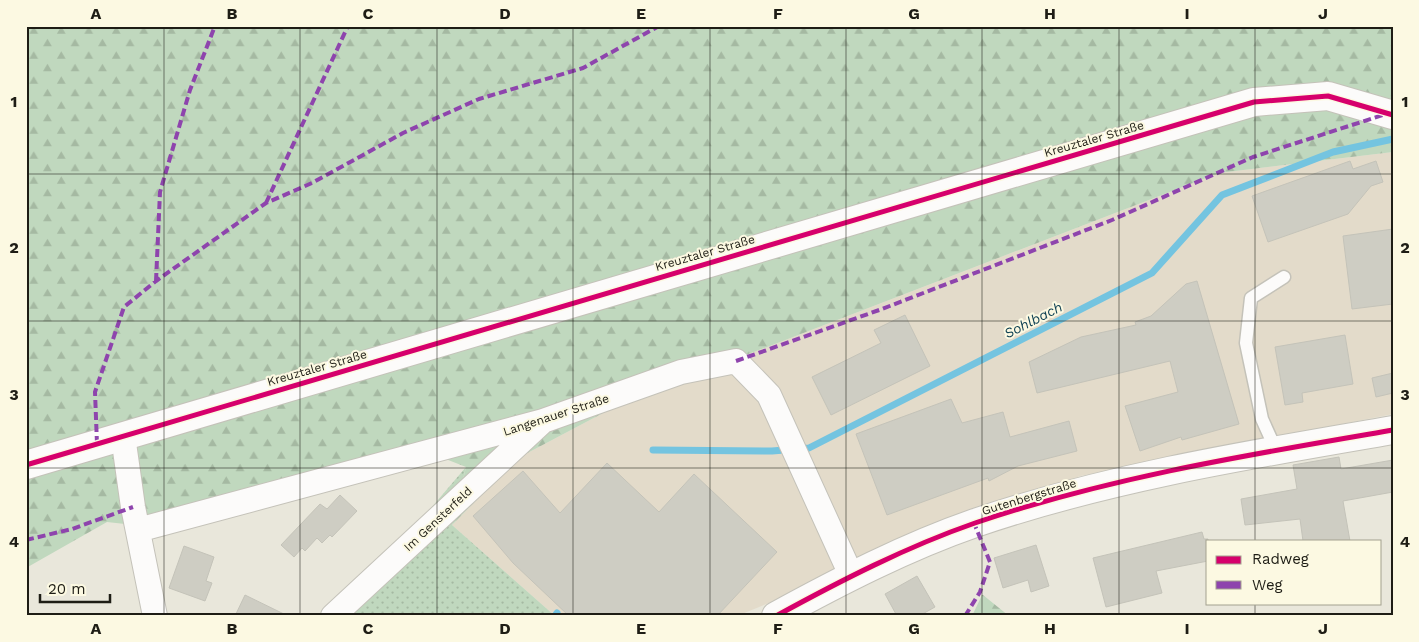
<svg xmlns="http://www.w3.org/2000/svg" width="1419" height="642" viewBox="0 0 1419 642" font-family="'Work Sans',sans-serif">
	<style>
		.commercial { fill: #e3dbca }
		.grass { fill: url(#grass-dots) }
		.forest { fill: url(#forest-firs) }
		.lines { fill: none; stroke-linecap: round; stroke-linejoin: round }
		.stream { stroke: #74c4e0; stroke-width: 7 }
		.building { fill: #cecdc3; stroke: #c4c3b9 }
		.lane-casing { stroke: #c4c2b9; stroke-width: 15 }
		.street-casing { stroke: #c4c2b9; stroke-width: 26 }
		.secondary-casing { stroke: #c4c2b9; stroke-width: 30 }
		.lane { stroke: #fcfbfa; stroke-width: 12 }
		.street { stroke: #fcfbfa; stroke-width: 24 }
		.secondary { stroke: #fcfbfa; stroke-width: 28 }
		.quiet { stroke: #8e44ad; stroke-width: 4; stroke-dasharray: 8 4; stroke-linecap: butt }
		.cycleway-casing { stroke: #fcf9e2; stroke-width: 8 }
		.cycleway { stroke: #d6006c; stroke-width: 5 }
		.grid { fill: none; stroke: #1e1d15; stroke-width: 1; stroke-opacity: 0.55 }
		.labels { text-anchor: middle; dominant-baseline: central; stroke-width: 4; stroke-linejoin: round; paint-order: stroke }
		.street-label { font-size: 12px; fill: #1e1d15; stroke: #fcf9e2 }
		.water-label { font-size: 14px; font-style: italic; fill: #0f4153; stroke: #fcf9e2 }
		.neatline { fill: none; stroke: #1e1d15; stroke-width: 2 }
		.grid-label { font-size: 16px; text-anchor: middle; font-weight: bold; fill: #1e1d15 }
	</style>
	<defs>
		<pattern id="grass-dots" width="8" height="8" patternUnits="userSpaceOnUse" patternTransform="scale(1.25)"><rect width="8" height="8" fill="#c0d8be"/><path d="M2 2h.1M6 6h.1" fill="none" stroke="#a5b9a2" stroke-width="1.8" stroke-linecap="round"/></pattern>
		<pattern id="forest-firs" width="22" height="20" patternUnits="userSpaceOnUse" patternTransform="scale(1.25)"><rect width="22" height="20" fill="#c0d8be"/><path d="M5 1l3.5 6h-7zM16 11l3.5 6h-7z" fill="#a5b9a2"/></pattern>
	</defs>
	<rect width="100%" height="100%" fill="#e9e7db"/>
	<path class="commercial" d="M 1393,152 L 1393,414 L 1080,476 L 737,616 L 555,616 L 452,525 L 518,458 L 624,402 L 1219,173 Z"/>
	<path class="grass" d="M 466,467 L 452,525 L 555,616 L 339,616 Z"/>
	<path class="forest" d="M 26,26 L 1393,26 L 1393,152 L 1219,173 L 624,402 L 518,458 L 452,525 L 466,467 L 438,456 L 161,528 L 107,522 L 26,568 Z
		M 982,595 L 983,595 L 1009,616 L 972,616 Z"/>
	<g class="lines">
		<path class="stream" d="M 653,450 L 772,451 L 809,448 L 1152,273 L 1222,195 L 1333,152 L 1393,139
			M 555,616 L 557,613"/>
	</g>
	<path class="building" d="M 1350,161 L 1353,169 L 1376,161 L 1383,182 L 1371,186 L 1348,214 L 1268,242 L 1252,196 Z
		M 1393,229 L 1393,304 L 1352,309 L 1343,236 Z
		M 1197,281 L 1239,424 L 1182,440 L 1181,437 L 1140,451 L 1125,406 L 1178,392 L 1170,361 L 1037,393 L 1029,362 L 1081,337 L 1136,325 L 1135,322 L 1151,316 L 1186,284 Z
		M 905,315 L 930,366 L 831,415 L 812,377 L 881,343 L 874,330 Z
		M 1345,335 L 1353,384 L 1302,393 L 1303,402 L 1285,405 L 1275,347 Z
		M 1393,373 L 1393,393 L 1376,397 L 1372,378 Z
		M 951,399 L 962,423 L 1003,412 L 1010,437 L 1069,421 L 1077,451 L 1018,466 L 989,481 L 988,478 L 887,515 L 856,434 Z
		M 1339,457 L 1341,469 L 1393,460 L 1393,492 L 1343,501 L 1350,541 L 1303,541 L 1300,519 L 1245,525 L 1241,499 L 1297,489 L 1293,465 Z
		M 607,463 L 659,512 L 694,474 L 777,552 L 717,616 L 569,616 L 513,563 L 473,516 L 523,471 L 560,513 Z
		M 340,495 L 357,511 L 332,537 L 330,535 L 322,543 L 317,538 L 305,551 L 302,548 L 294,557 L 281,545 L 320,504 L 327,509 Z
		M 1202,532 L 1204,539 L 1208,539 L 1208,561 L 1156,571 L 1162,593 L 1106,607 L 1093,558 Z
		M 1036,545 L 1049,586 L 1031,592 L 1028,580 L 1003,588 L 994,558 Z
		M 184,546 L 214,557 L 206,581 L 212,583 L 205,601 L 169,588 Z
		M 917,576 L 935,607 L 919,616 L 897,616 L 885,594 Z
		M 245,595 L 288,616 L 235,616 Z"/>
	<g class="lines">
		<defs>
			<path id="lane" d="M 1276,450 L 1262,419 L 1246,343 L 1251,298 L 1284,277"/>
			<path id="street" d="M 123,436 L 133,507 L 155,616
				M 138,530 L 543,421 L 681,372 L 736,361 L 769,395 L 851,575
				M 333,616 L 541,423"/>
			<path id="secondary" d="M 26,465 L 1254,102 L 1328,96 L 1393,115
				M 776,616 C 840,581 906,547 975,523 C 1110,477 1253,454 1393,430"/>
		</defs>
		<use href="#lane" class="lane-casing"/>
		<use href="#street" class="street-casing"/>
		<use href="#secondary" class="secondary-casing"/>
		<use href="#lane" class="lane"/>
		<use href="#street" class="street"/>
		<use href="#secondary" class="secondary"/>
		<path class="quiet" d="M 266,203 L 347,28 L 351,26
			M 156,281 L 160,192 L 190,90 L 215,26
			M 736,361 L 882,309 L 1112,220 L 1253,157 L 1386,114
			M 97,444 L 95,392 L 124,307 L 156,281 L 266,203 L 312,183 L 403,133 L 479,99 L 583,68 L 659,26
			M 26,540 L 72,529 L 133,507
			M 965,616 L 980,592 L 990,562 L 974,523"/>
		<defs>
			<path id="cycleway" d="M 26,465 L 1254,102 L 1328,96 L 1393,115
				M 776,616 C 840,581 906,547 975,523 C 1110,477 1253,454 1393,430"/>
		</defs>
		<use href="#cycleway" class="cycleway-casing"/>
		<use href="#cycleway" class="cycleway"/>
	</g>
	<path class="grid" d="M 164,26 L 164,616M 300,26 L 300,616M 437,26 L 437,616M 573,26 L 573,616M 710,26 L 710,616M 846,26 L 846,616M 982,26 L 982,616M 1119,26 L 1119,616M 1255,26 L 1255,541M 26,174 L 1393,174M 26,321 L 1393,321M 26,468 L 1393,468M 1255,603 L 1255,616"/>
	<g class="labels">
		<g class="street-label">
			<text transform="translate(1094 139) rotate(-16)">Kreuztaler Straße</text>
			<text transform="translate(705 253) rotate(-16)">Kreuztaler Straße</text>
			<text transform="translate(317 368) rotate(-16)">Kreuztaler Straße</text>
			<text transform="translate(556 415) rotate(-18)">Langenauer Straße</text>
			<text transform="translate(1029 497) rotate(-17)">Gutenbergstraße</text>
			<text transform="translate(438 519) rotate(-43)">Im Gensterfeld</text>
		</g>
		<g class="water-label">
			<text transform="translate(1033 320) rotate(-27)">Sohlbach</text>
		</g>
	</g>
	<rect width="1419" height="642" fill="none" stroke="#fcf9e2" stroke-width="55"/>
	<rect x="1206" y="540" width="175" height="65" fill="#fcf9e2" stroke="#a3a190"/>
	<rect x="1216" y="556" width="25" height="8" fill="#d6006c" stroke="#a3a190"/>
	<text x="1252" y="564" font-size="15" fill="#1e1d15">Radweg</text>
	<rect x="1216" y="581" width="25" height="8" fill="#8e44ad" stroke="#a3a190"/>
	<text x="1252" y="590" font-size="15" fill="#1e1d15">Weg</text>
	<path d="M40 594v8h70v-8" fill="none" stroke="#1e1d15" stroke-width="2.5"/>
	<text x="48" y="594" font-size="15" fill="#1e1d15" stroke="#fcf9e2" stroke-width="4" paint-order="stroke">20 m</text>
	<rect x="28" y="28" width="1364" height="586" class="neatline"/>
	<g class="grid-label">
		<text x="96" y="19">A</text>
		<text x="232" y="19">B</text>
		<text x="368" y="19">C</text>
		<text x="505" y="19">D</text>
		<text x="641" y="19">E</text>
		<text x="778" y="19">F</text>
		<text x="914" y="19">G</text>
		<text x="1050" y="19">H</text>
		<text x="1187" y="19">I</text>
		<text x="1323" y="19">J</text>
		<text x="14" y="107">1</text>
		<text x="1405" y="107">1</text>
		<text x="14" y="253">2</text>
		<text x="1405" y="253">2</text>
		<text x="14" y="400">3</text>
		<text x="1405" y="400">3</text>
		<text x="14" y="547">4</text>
		<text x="1405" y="547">4</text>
		<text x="96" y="634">A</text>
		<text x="232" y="634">B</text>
		<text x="368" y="634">C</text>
		<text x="505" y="634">D</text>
		<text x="641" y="634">E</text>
		<text x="778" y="634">F</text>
		<text x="914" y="634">G</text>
		<text x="1050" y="634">H</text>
		<text x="1187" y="634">I</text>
		<text x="1323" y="634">J</text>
	</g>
</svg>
